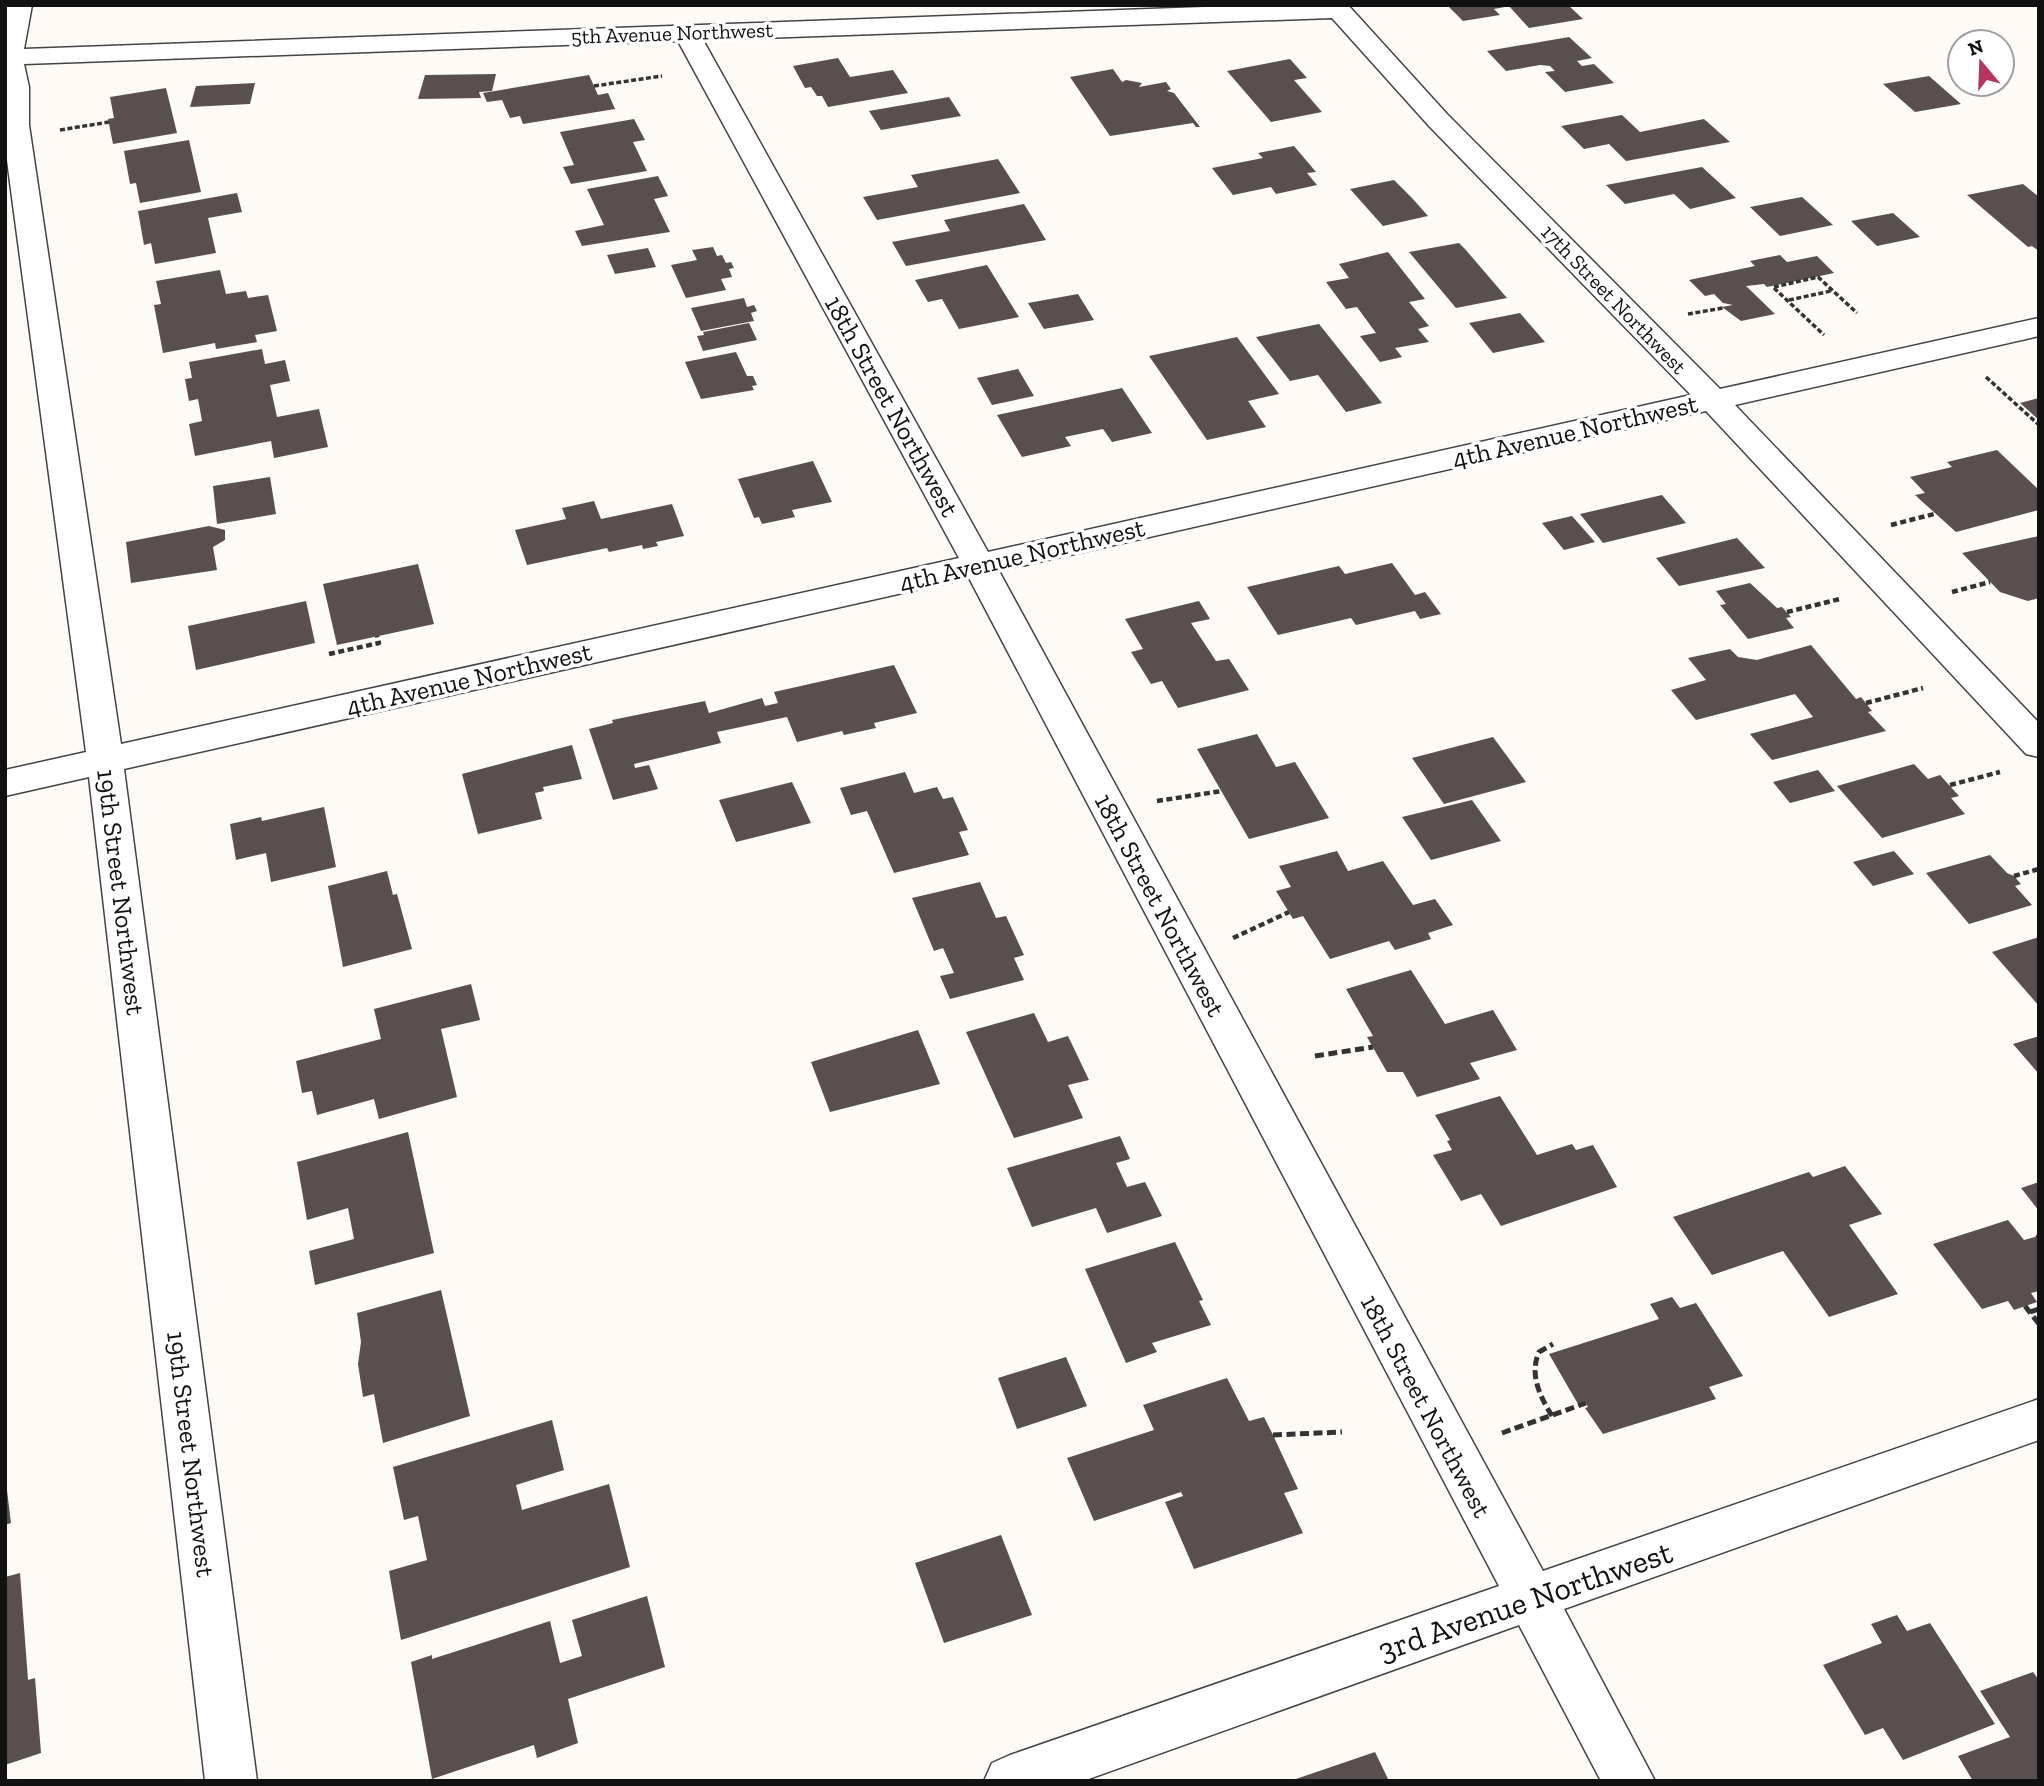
<svg xmlns="http://www.w3.org/2000/svg" width="2044" height="1786" viewBox="0 0 2044 1786" font-family="'Zilla Slab',serif">
	<style>
		.building { fill: #594f4e }
		.lines { fill: none; stroke-linecap: round; stroke-linejoin: round }
		.minor-casing { stroke: #444; stroke-width: 3 }
		.path-far2 { stroke: #333; stroke-width: 3.5; stroke-dasharray: 5 2.5; stroke-linecap: butt }
		.path-far1 { stroke: #333; stroke-width: 4.5; stroke-dasharray: 6 3.5; stroke-linecap: butt }
		.path { stroke: #333; stroke-width: 5; stroke-dasharray: 9 4.5; stroke-linecap: butt }
		.minor { fill: #fff; fill-rule: evenodd }
		.labels { text-anchor: middle; dominant-baseline: central; stroke-width: 7; stroke-linejoin: round; paint-order: stroke }
		.far-street-label { font-size: 21px; fill: #111; stroke: #fff }
		.street-label { font-size: 26px; fill: #111; stroke: #fff }
		.near-street-label { font-size: 32px; fill: #111; stroke: #fff }
	</style>
	<rect width="100%" height="100%" fill="#fefaf6"/>
	<path class="building" d="M 1447,5 L 1505,5 L 1505,7 L 1494,9 L 1500,15 L 1463,21 Z
		M 1508,5 L 1568,5 L 1583,19 L 1529,28 Z
		M 1569,37 L 1592,58 L 1577,61 L 1582,66 L 1594,64 L 1614,83 L 1565,92 L 1545,72 L 1555,71 L 1550,66 L 1540,65 L 1506,71 L 1487,51 Z
		M 838,58 L 850,77 L 893,70 L 908,93 L 828,107 L 822,96 L 817,96 L 811,87 L 805,88 L 793,66 Z
		M 1290,59 L 1307,78 L 1294,80 L 1322,112 L 1271,122 L 1227,71 Z
		M 1113,69 L 1122,82 L 1126,80 L 1142,83 L 1139,87 L 1166,82 L 1171,89 L 1167,91 L 1174,93 L 1200,127 L 1196,127 L 1193,123 L 1110,136 L 1070,77 Z
		M 496,74 L 492,91 L 479,92 L 481,98 L 418,99 L 425,75 Z
		M 589,75 L 598,95 L 608,93 L 615,109 L 523,124 L 520,116 L 510,118 L 502,100 L 487,102 L 483,93 Z
		M 1929,76 L 1961,104 L 1915,112 L 1883,84 Z
		M 255,83 L 250,104 L 190,107 L 196,86 Z
		M 166,88 L 177,133 L 113,144 L 108,119 L 114,118 L 110,97 Z
		M 949,97 L 961,116 L 881,130 L 869,111 Z
		M 1622,115 L 1640,132 L 1704,119 L 1730,142 L 1626,161 L 1609,144 L 1584,149 L 1561,126 Z
		M 634,119 L 645,140 L 633,142 L 647,171 L 571,184 L 563,167 L 574,165 L 560,132 Z
		M 189,140 L 201,192 L 140,203 L 136,183 L 130,184 L 124,151 Z
		M 1294,146 L 1316,172 L 1307,173 L 1317,185 L 1276,194 L 1271,187 L 1233,195 L 1212,168 L 1263,158 L 1258,153 Z
		M 998,159 L 1020,193 L 877,220 L 863,197 L 918,187 L 911,175 Z
		M 1702,167 L 1736,198 L 1690,209 L 1674,194 L 1625,204 L 1606,185 Z
		M 658,176 L 668,196 L 654,199 L 670,232 L 582,246 L 575,231 L 604,225 L 587,189 Z
		M 1394,180 L 1412,198 L 1428,216 L 1383,226 L 1350,189 Z
		M 2023,184 L 2039,197 L 2039,251 L 2032,246 L 2028,247 L 1967,195 Z
		M 237,193 L 242,212 L 208,218 L 216,253 L 155,264 L 151,243 L 144,245 L 138,211 Z
		M 1802,197 L 1833,225 L 1780,236 L 1750,207 Z
		M 1024,204 L 1046,240 L 906,266 L 892,242 L 950,231 L 944,220 Z
		M 1893,213 L 1920,237 L 1877,246 L 1851,221 Z
		M 1459,243 L 1465,249 L 1507,298 L 1456,308 L 1409,252 Z
		M 713,247 L 717,256 L 722,255 L 726,263 L 731,262 L 734,268 L 729,269 L 732,277 L 721,279 L 726,290 L 686,298 L 671,265 L 697,260 L 692,250 Z
		M 648,248 L 656,267 L 615,274 L 607,255 Z
		M 1388,252 L 1425,299 L 1409,302 L 1429,326 L 1418,329 L 1429,342 L 1395,348 L 1402,357 L 1380,362 L 1360,336 L 1376,333 L 1357,307 L 1346,309 L 1326,282 L 1349,278 L 1339,264 Z
		M 1780,255 L 1787,262 L 1817,256 L 1834,273 L 1767,287 L 1764,284 L 1746,286 L 1775,314 L 1741,321 L 1722,307 L 1733,305 L 1723,303 L 1714,294 L 1705,296 L 1689,280 L 1755,266 L 1750,261 Z
		M 987,265 L 1019,317 L 959,329 L 942,299 L 928,302 L 915,280 Z
		M 220,270 L 226,294 L 246,291 L 248,298 L 268,295 L 277,331 L 255,335 L 257,342 L 216,349 L 215,343 L 163,353 L 154,305 L 161,304 L 156,281 Z
		M 1078,294 L 1094,320 L 1044,329 L 1028,303 Z
		M 744,298 L 747,307 L 754,305 L 757,311 L 751,313 L 754,321 L 701,331 L 691,308 Z
		M 1520,313 L 1545,342 L 1493,353 L 1469,323 Z
		M 749,323 L 757,340 L 703,351 L 697,336 L 704,335 L 703,332 Z
		M 1319,324 L 1382,403 L 1346,412 L 1318,375 L 1290,381 L 1256,337 Z
		M 1237,337 L 1279,394 L 1248,401 L 1266,427 L 1207,440 L 1149,356 Z
		M 262,349 L 265,364 L 285,360 L 290,381 L 270,385 L 277,417 L 319,409 L 328,447 L 274,458 L 271,441 L 195,456 L 189,424 L 202,421 L 198,399 L 189,401 L 185,379 L 192,378 L 189,362 Z
		M 736,352 L 747,376 L 753,376 L 757,385 L 752,386 L 754,390 L 701,399 L 685,362 Z
		M 1018,369 L 1034,396 L 992,405 L 977,378 Z
		M 1122,388 L 1152,433 L 1112,442 L 1103,429 L 1065,437 L 1071,446 L 1022,457 L 997,415 Z
		M 2039,398 L 2039,420 L 2020,403 Z
		M 1997,450 L 2039,490 L 2039,510 L 1956,532 L 1915,495 L 1925,493 L 1910,477 L 1952,467 L 1947,462 Z
		M 813,461 L 832,502 L 792,510 L 795,517 L 762,524 L 759,517 L 754,518 L 738,479 Z
		M 270,477 L 276,514 L 217,524 L 213,486 Z
		M 1662,495 L 1686,523 L 1603,543 L 1580,514 Z
		M 594,501 L 601,519 L 672,504 L 684,536 L 656,542 L 658,546 L 643,549 L 642,545 L 609,552 L 607,548 L 527,565 L 515,530 L 566,519 L 562,508 Z
		M 1572,516 L 1595,542 L 1564,550 L 1542,523 Z
		M 209,526 L 225,530 L 225,540 L 213,547 L 217,570 L 131,583 L 126,542 Z
		M 2039,536 L 2039,598 L 2028,601 L 2000,592 L 1962,553 Z
		M 1737,538 L 1765,568 L 1679,586 L 1656,558 Z
		M 1392,563 L 1415,595 L 1425,592 L 1441,614 L 1420,619 L 1415,611 L 1356,625 L 1351,618 L 1278,635 L 1247,587 L 1339,566 L 1345,574 Z
		M 418,564 L 434,624 L 337,645 L 323,584 Z
		M 1750,583 L 1777,608 L 1782,607 L 1791,617 L 1786,618 L 1794,628 L 1748,639 L 1720,605 L 1726,604 L 1716,591 Z
		M 306,601 L 315,643 L 196,670 L 188,626 Z
		M 1199,601 L 1210,619 L 1191,623 L 1216,661 L 1229,659 L 1249,690 L 1178,708 L 1162,681 L 1151,684 L 1131,652 L 1143,649 L 1125,619 Z
		M 1811,645 L 1856,699 L 1861,697 L 1872,711 L 1868,712 L 1886,731 L 1772,760 L 1750,734 L 1813,717 L 1795,694 L 1696,720 L 1671,690 L 1706,680 L 1688,658 L 1730,649 L 1738,657 L 1757,660 Z
		M 894,665 L 917,713 L 874,723 L 876,728 L 844,735 L 842,731 L 797,742 L 787,717 L 717,732 L 721,743 L 634,764 L 635,768 L 649,765 L 658,789 L 613,800 L 589,729 L 613,723 L 612,720 L 705,701 L 709,713 L 762,698 L 765,706 L 778,703 L 774,692 Z
		M 1257,734 L 1276,767 L 1295,762 L 1329,818 L 1249,839 L 1197,749 Z
		M 1493,737 L 1526,782 L 1444,804 L 1412,758 Z
		M 572,745 L 582,779 L 543,787 L 544,791 L 535,793 L 542,819 L 478,834 L 462,774 Z
		M 1914,764 L 1928,779 L 1940,775 L 1959,796 L 1951,798 L 1965,814 L 1882,838 L 1837,786 Z
		M 1818,770 L 1835,791 L 1790,803 L 1773,782 Z
		M 905,772 L 914,793 L 937,787 L 943,799 L 953,797 L 968,830 L 959,832 L 969,855 L 894,873 L 867,811 L 851,815 L 840,788 Z
		M 792,782 L 811,823 L 736,842 L 719,800 Z
		M 1472,800 L 1501,841 L 1431,860 L 1402,817 Z
		M 324,807 L 336,867 L 271,882 L 266,853 L 236,860 L 230,824 L 261,817 L 262,821 Z
		M 1337,851 L 1348,871 L 1383,861 L 1413,905 L 1435,899 L 1453,925 L 1428,933 L 1431,939 L 1395,950 L 1389,941 L 1330,959 L 1303,916 L 1293,919 L 1276,891 L 1291,887 L 1279,866 Z
		M 1894,851 L 1914,874 L 1873,886 L 1853,862 Z
		M 1990,855 L 2007,873 L 2014,876 L 2021,884 L 2015,886 L 2032,905 L 1969,924 L 1926,873 Z
		M 387,871 L 393,895 L 397,894 L 412,949 L 343,967 L 328,886 Z
		M 980,882 L 996,918 L 1006,916 L 1024,955 L 1014,958 L 1024,980 L 950,999 L 940,976 L 954,973 L 943,948 L 934,951 L 912,898 Z
		M 2039,937 L 2039,1006 L 1992,952 Z
		M 1411,970 L 1445,1024 L 1493,1010 L 1517,1050 L 1470,1063 L 1480,1079 L 1417,1097 L 1403,1072 L 1387,1072 L 1367,1037 L 1373,1036 L 1346,989 Z
		M 471,984 L 480,1020 L 441,1029 L 457,1097 L 379,1119 L 374,1099 L 317,1115 L 312,1091 L 302,1093 L 296,1061 L 381,1039 L 374,1009 Z
		M 1034,1013 L 1048,1042 L 1068,1036 L 1089,1080 L 1068,1085 L 1083,1118 L 1014,1138 L 966,1032 Z
		M 918,1030 L 940,1084 L 830,1112 L 811,1062 Z
		M 2039,1036 L 2039,1074 L 2013,1044 Z
		M 1500,1096 L 1537,1155 L 1572,1144 L 1576,1150 L 1593,1145 L 1617,1187 L 1501,1226 L 1481,1194 L 1461,1201 L 1433,1155 L 1452,1150 L 1447,1141 L 1450,1140 L 1435,1115 Z
		M 408,1132 L 434,1253 L 315,1285 L 309,1251 L 354,1239 L 348,1208 L 307,1220 L 297,1162 Z
		M 1120,1136 L 1130,1159 L 1116,1163 L 1127,1187 L 1145,1182 L 1162,1216 L 1107,1233 L 1096,1208 L 1032,1227 L 1007,1168 Z
		M 1845,1166 L 1882,1214 L 1849,1225 L 1898,1294 L 1829,1317 L 1783,1251 L 1712,1275 L 1673,1217 L 1809,1172 L 1813,1177 Z
		M 2039,1182 L 2039,1211 L 2021,1188 Z
		M 2008,1220 L 2024,1240 L 2035,1237 L 2039,1231 L 2039,1291 L 2031,1293 L 2037,1302 L 2014,1310 L 2008,1301 L 1982,1309 L 1933,1244 Z
		M 1175,1242 L 1203,1300 L 1199,1301 L 1211,1325 L 1152,1343 L 1157,1352 L 1126,1363 L 1085,1269 Z
		M 441,1290 L 470,1416 L 383,1443 L 374,1394 L 363,1397 L 358,1364 L 361,1342 L 357,1313 Z
		M 1672,1297 L 1680,1308 L 1696,1303 L 1743,1376 L 1709,1387 L 1716,1399 L 1603,1434 L 1585,1408 L 1588,1407 L 1585,1401 L 1578,1404 L 1549,1354 L 1659,1319 L 1650,1304 Z
		M 1066,1357 L 1087,1406 L 1017,1429 L 998,1378 Z
		M 1227,1378 L 1249,1421 L 1264,1417 L 1273,1435 L 1298,1489 L 1284,1493 L 1303,1533 L 1194,1569 L 1165,1502 L 1183,1496 L 1181,1492 L 1094,1521 L 1067,1458 L 1154,1430 L 1143,1405 Z
		M 552,1420 L 564,1470 L 516,1485 L 522,1510 L 609,1484 L 630,1567 L 401,1640 L 389,1571 L 427,1560 L 418,1516 L 404,1520 L 393,1467 Z
		M 5,1474 L 11,1523 L 5,1525 Z
		M 1001,1535 L 1032,1615 L 944,1643 L 915,1563 Z
		M 20,1573 L 28,1680 L 35,1678 L 41,1753 L 5,1765 L 5,1577 Z
		M 647,1596 L 665,1667 L 568,1699 L 578,1743 L 537,1758 L 534,1745 L 432,1779 L 411,1662 L 432,1655 L 432,1659 L 550,1621 L 560,1663 L 582,1656 L 572,1620 Z
		M 1897,1615 L 1907,1631 L 1930,1623 L 1995,1724 L 1903,1760 L 1883,1728 L 1865,1735 L 1823,1665 L 1882,1643 L 1871,1624 Z
		M 2033,1672 L 2039,1680 L 2039,1781 L 1973,1781 L 1958,1756 L 2010,1737 L 1980,1691 Z
		M 1375,1752 L 1389,1781 L 1293,1781 L 1293,1780 Z"/>
	<g class="lines">
		<defs>
			<path id="minor" d="M 7,5 L 32,5 L 24,49 L 1260,5 L 1348,5 L 1447,114 L 1720,389 L 2039,318 L 2039,336 L 1735,405 L 2039,723 L 2039,757 L 2026,754 L 1706,411 L 999,571 L 1543,1571 L 2039,1399 L 2039,1440 L 1564,1609 L 1655,1781 L 1601,1781 L 1519,1625 L 1083,1781 L 984,1781 L 992,1763 L 1010,1755 L 1499,1586 L 969,578 L 124,769 L 257,1781 L 205,1781 L 89,777 L 5,796 L 5,770 L 86,752 L 5,145 ZM 1332,18 L 1429,126 L 1691,395 L 988,552 L 703,40 ZM 678,41 L 959,558 L 121,744 L 29,125 L 29,87 L 24,64 Z"/>
		</defs>
		<use href="#minor" class="minor-casing"/>
		<path class="path-far2" d="M 594,86 L 662,76
			M 60,130 L 109,122
			M 1774,287 L 1818,277 L 1857,313
			M 1774,288 L 1824,335
			M 1789,300 L 1831,291
			M 1688,314 L 1723,308
			M 1986,377 L 2039,425"/>
		<path class="path-far1" d="M 1891,525 L 1934,514
			M 1952,592 L 1990,582
			M 1787,612 L 1840,599
			M 329,654 L 379,643 L 377,636
			M 1866,703 L 1923,688
			M 1950,785 L 2000,772
			M 1157,801 L 1222,791
			M 2014,876 L 2039,869
			M 1233,938 L 1289,912"/>
		<path class="path" d="M 1315,1056 L 1373,1047
			M 2025,1306 L 2039,1324
			M 2030,1312 L 2039,1309
			M 1552,1416 C 1540,1396 1529,1375 1539,1352 L 1553,1344
			M 1502,1433 L 1586,1403
			M 1273,1435 L 1342,1432"/>
		<use href="#minor" class="minor"/>
	</g>
	<g class="labels">
		<g class="far-street-label">
			<text transform="translate(672 33) rotate(-2)">5th Avenue Northwest</text>
			<text transform="translate(1614 299) rotate(46)">17th Street Northwest</text>
		</g>
		<g class="street-label">
			<text transform="translate(892 406) rotate(61)">18th Street Northwest</text>
			<text transform="translate(1575 431) rotate(-13)">4th Avenue Northwest</text>
			<text transform="translate(1022 555) rotate(-13)">4th Avenue Northwest</text>
			<text transform="translate(469 679) rotate(-13)">4th Avenue Northwest</text>
			<text transform="translate(121 892) rotate(83)">19th Street Northwest</text>
			<text transform="translate(1160 905) rotate(62)">18th Street Northwest</text>
			<text transform="translate(1426 1406) rotate(62)">18th Street Northwest</text>
			<text transform="translate(191 1454) rotate(83)">19th Street Northwest</text>
		</g>
		<g class="near-street-label">
			<text transform="translate(1525 1601) rotate(-19)">3rd Avenue Northwest</text>
		</g>
	</g>
	<rect width="2044" height="1786" fill="none" stroke="#111111" stroke-width="14"/>
	<g transform="translate(1981 63) rotate(341)"><circle r="33" fill="#ffffff" stroke="#a0a0a0" stroke-width="2"/>
	<path d="M0-5L12 26L0 18L-12 26Z" fill="#b43660"/>
	<text y="-10" font-size="19" font-weight="bold" text-anchor="middle" fill="#111111">N</text>
	</g>
</svg>
